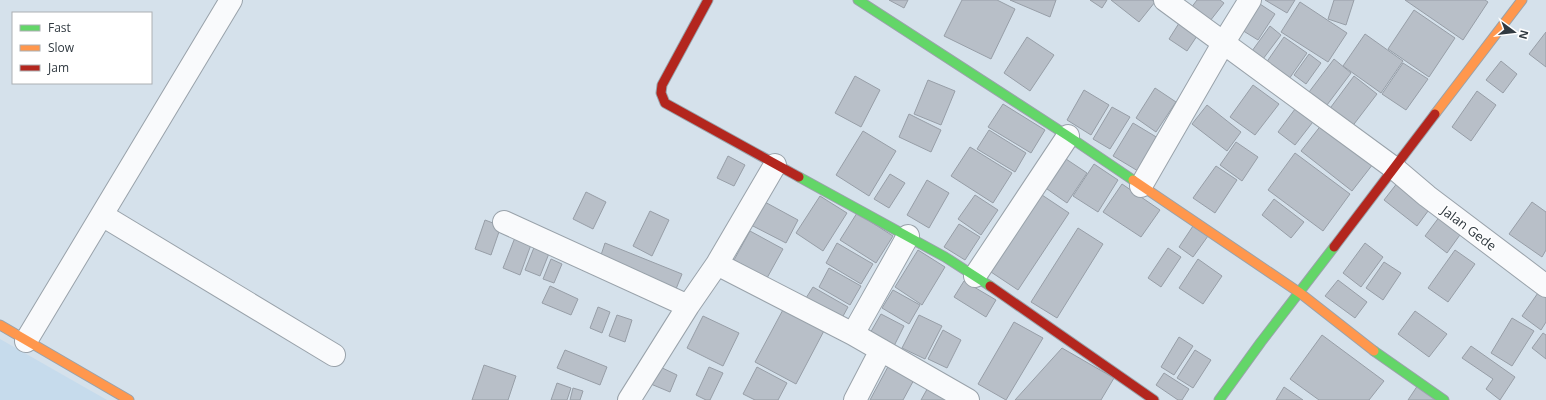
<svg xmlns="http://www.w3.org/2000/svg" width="1546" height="400" viewBox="0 0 1546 400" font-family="'Open Sans',sans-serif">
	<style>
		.built { fill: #c6dbec }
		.building { fill: #b8bfc8; stroke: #979ea7 }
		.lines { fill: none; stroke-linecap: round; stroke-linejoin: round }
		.street-casing { stroke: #99a2aa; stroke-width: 24 }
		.fast-casing { stroke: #99a2aa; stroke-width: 11 }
		.slow-casing { stroke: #99a2aa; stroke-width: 11 }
		.jam-casing { stroke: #99a2aa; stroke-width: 11 }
		.street { stroke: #f9fafc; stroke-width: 22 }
		.fast { stroke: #63d668; stroke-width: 9 }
		.slow { stroke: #ff974d; stroke-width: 9 }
		.jam { stroke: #b3261e; stroke-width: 9 }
		.labels { text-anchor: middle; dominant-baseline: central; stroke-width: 3; stroke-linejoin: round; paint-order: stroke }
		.street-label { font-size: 13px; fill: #303940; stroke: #fff }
	</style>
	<rect width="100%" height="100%" fill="#d5e1eb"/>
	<path class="built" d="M 0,339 L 107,400 L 0,400 Z"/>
	<path class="building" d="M 889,0 L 908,0 L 904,8 Z
		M 962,0 L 997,0 L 1015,9 L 991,59 L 944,36 Z
		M 1010,0 L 1056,0 L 1050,17 Z
		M 1090,0 L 1107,0 L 1102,8 Z
		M 1111,0 L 1152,0 L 1155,2 L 1139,22 Z
		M 1197,0 L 1220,0 L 1224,3 L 1210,21 L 1191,8 Z
		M 1254,0 L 1275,14 L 1258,40 L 1237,27 Z
		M 1265,0 L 1295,0 L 1287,13 Z
		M 1334,0 L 1354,0 L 1346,25 L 1328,19 Z
		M 1405,0 L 1485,0 L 1488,2 L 1463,40 Z
		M 1300,2 L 1347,33 L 1328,62 L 1281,32 Z
		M 1414,10 L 1455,38 L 1429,77 L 1388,49 Z
		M 1181,20 L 1199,33 L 1187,51 L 1169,39 Z
		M 1270,26 L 1281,35 L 1263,59 L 1252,51 Z
		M 1546,32 L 1546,67 L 1529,54 Z
		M 1365,34 L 1403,61 L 1381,93 L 1343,66 Z
		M 1027,37 L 1054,55 L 1030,91 L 1004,73 Z
		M 1284,37 L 1307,53 L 1289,79 L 1266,63 Z
		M 1309,54 L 1321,63 L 1306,84 L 1294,75 Z
		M 1334,59 L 1351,73 L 1324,109 L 1306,96 Z
		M 1501,61 L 1517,74 L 1503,93 L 1486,80 Z
		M 1403,63 L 1428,79 L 1406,110 L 1382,94 Z
		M 855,76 L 880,90 L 861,127 L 835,113 Z
		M 1354,76 L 1377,94 L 1351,128 L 1328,111 Z
		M 928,80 L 955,91 L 941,125 L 914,114 Z
		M 1253,85 L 1279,104 L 1255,135 L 1230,117 Z
		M 1155,88 L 1176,102 L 1156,132 L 1136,118 Z
		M 1084,90 L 1109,105 L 1091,135 L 1067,120 Z
		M 1477,91 L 1496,105 L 1471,141 L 1452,127 Z
		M 1003,104 L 1045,130 L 1031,153 L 988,127 Z
		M 1207,105 L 1241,132 L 1227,151 L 1192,124 Z
		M 1298,105 L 1316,118 L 1295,145 L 1278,132 Z
		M 1112,107 L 1130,117 L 1110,149 L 1093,139 Z
		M 909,114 L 941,130 L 931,152 L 899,137 Z
		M 1133,123 L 1158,138 L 1138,171 L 1113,156 Z
		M 1322,124 L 1373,164 L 1352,191 L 1301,151 Z
		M 989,130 L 1026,153 L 1015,172 L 977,149 Z
		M 863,131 L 896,151 L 869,196 L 836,175 Z
		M 1236,142 L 1258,157 L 1242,181 L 1220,165 Z
		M 970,147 L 1012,173 L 993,203 L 951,176 Z
		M 1295,153 L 1350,194 L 1323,231 L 1268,190 Z
		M 1060,155 L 1087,173 L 1067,203 L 1040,184 Z
		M 728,156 L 745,165 L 734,186 L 717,178 Z
		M 1094,164 L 1118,180 L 1098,212 L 1073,196 Z
		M 1216,166 L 1237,180 L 1215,213 L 1193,198 Z
		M 890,174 L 905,183 L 889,208 L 874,199 Z
		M 927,180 L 949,193 L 929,228 L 907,215 Z
		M 1398,182 L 1431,207 L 1417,226 L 1384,200 Z
		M 1122,184 L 1160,210 L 1141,237 L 1103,212 Z
		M 1036,191 L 1069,213 L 1018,290 L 985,268 Z
		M 586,192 L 606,202 L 593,229 L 573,219 Z
		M 975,195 L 998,210 L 981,235 L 958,219 Z
		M 820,196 L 847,213 L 823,251 L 796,233 Z
		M 1274,199 L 1304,222 L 1291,238 L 1262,215 Z
		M 763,201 L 798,220 L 786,243 L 751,225 Z
		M 1532,202 L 1546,212 L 1546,250 L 1542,257 L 1509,234 Z
		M 650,211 L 669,220 L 652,256 L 633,246 Z
		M 857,213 L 893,236 L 876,263 L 840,240 Z
		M 1440,216 L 1462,232 L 1447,253 L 1425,236 Z
		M 485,220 L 501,226 L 491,255 L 475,249 Z
		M 959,224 L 980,237 L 965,260 L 944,247 Z
		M 1193,226 L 1208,236 L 1193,257 L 1179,247 Z
		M 1078,228 L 1103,244 L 1057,318 L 1031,302 Z
		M 750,231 L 783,249 L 767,278 L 734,260 Z
		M 516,235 L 532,242 L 520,275 L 503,268 Z
		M 605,243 L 682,274 L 676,289 L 600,258 Z
		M 837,243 L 873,264 L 861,284 L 826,263 Z
		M 1365,243 L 1383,257 L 1361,287 L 1343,273 Z
		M 535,245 L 550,251 L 540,276 L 525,270 Z
		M 1168,248 L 1181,257 L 1161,287 L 1148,278 Z
		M 918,250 L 945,267 L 922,305 L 895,287 Z
		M 1455,250 L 1475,264 L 1448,302 L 1428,288 Z
		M 551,259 L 562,264 L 554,283 L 543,279 Z
		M 1198,259 L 1222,276 L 1203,304 L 1179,288 Z
		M 1384,262 L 1401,273 L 1383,300 L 1366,288 Z
		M 829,268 L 861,286 L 850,305 L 819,287 Z
		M 1338,280 L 1367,302 L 1355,318 L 1325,296 Z
		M 964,281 L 996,300 L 986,317 L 954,297 Z
		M 550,286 L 578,299 L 571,315 L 542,303 Z
		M 813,287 L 848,307 L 842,318 L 806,298 Z
		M 893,290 L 920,305 L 909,324 L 882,308 Z
		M 1540,290 L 1546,294 L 1546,322 L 1541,330 L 1522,316 Z
		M 785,306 L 826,327 L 796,384 L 755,362 Z
		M 598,307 L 610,312 L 602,333 L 590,328 Z
		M 1415,311 L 1447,334 L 1429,357 L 1398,334 Z
		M 881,314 L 904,326 L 893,348 L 869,335 Z
		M 617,315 L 632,320 L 625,342 L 609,336 Z
		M 919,315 L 942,326 L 925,359 L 902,348 Z
		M 703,316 L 739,333 L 723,366 L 687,348 Z
		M 1512,318 L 1534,331 L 1512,366 L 1491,353 Z
		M 1014,322 L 1043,338 L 1006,400 L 978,384 Z
		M 943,330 L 961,340 L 947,368 L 928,359 Z
		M 1543,333 L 1546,335 L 1546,359 L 1532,348 Z
		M 1322,335 L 1384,381 L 1369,400 L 1319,400 L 1290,379 Z
		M 1179,337 L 1193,346 L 1174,375 L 1161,367 Z
		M 1471,346 L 1515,377 L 1500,400 L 1486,389 L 1493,379 L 1462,358 Z
		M 1062,348 L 1114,378 L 1101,400 L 1015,400 Z
		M 565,350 L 607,367 L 600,385 L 557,368 Z
		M 1195,350 L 1211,360 L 1193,388 L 1177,378 Z
		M 890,363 L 916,376 L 903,400 L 870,400 Z
		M 654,364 L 677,375 L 670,392 L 646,382 Z
		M 484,365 L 516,376 L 508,400 L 472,400 Z
		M 709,367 L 723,373 L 710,400 L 706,400 L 696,395 Z
		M 757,367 L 787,383 L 778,400 L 755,400 L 743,394 Z
		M 1164,373 L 1189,389 L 1182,400 L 1178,400 L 1156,385 Z
		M 557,383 L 571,388 L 567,400 L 551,400 Z
		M 930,384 L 959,400 L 921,400 Z
		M 1418,385 L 1439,400 L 1408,400 Z
		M 1284,387 L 1303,400 L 1276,400 Z
		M 573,388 L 583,391 L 580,400 L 570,400 Z"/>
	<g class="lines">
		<defs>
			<path id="street" d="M 1165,0 L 1394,168 L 1427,196 L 1546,286
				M 1141,186 L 1224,42 L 1250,0
				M 102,215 L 334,355
				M 504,222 L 688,306
				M 717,264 L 853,334 L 968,400
				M 975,276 L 1068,136
				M 853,334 L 908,236
				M 26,341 L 231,0
				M 629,400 L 688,306 L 717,264 L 775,165
				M 855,400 L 881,350"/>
			<path id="fast" d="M 858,0 L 1068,136 L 1133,180
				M 799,177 L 945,257 L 990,286
				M 1374,351 L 1444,400
				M 1219,400 L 1261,342 L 1334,247"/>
			<path id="slow" d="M 1435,114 L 1522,0
				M 1133,180 L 1300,293 L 1374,351
				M 0,325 L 129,400"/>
			<path id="jam" d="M 708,0 L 662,85 L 661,93 L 665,103 L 799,177
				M 1334,247 L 1435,114
				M 990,286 L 1154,400"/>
		</defs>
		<use href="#street" class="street-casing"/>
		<use href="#fast" class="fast-casing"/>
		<use href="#slow" class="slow-casing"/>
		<use href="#jam" class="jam-casing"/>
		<use href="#street" class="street"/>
		<use href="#fast" class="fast"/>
		<use href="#slow" class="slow"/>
		<use href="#jam" class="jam"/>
	</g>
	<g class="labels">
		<g class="street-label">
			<text transform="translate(1469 228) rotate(37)">Jalan Gede</text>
		</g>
	</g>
	<rect x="12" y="12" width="140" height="72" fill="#ffffff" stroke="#acb0b3"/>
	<rect x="20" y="25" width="20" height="6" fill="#63d668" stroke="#acb0b3"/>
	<text x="48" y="32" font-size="12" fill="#303940">Fast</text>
	<rect x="20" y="45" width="20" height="6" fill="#ff974d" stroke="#acb0b3"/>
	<text x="48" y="52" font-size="12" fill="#303940">Slow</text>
	<rect x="20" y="65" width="20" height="6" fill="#b3261e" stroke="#acb0b3"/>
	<text x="48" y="72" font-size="12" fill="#303940">Jam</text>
	<g transform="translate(1514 32) rotate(105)" stroke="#ffffff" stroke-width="3" paint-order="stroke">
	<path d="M0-3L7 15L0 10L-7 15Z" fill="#303940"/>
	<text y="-6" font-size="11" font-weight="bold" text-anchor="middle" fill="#303940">N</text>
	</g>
</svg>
